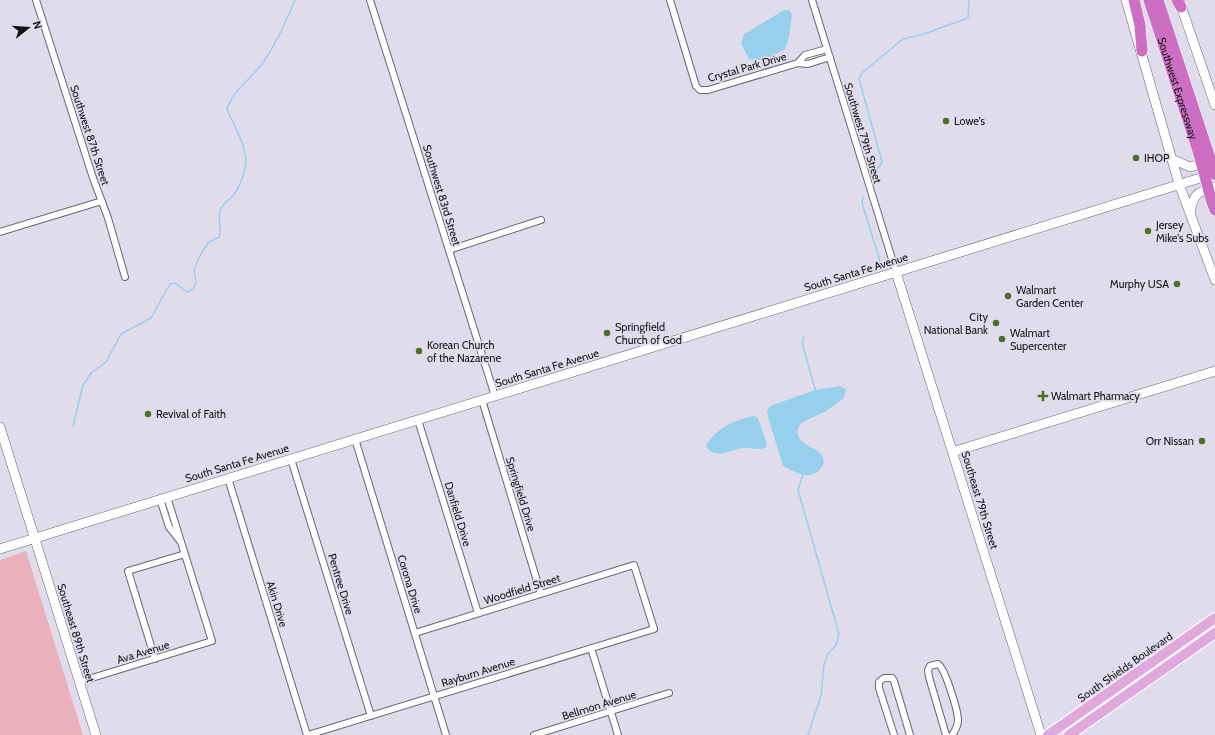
<svg xmlns="http://www.w3.org/2000/svg" width="1215" height="735" viewBox="0 0 1215 735" font-family="Cabin,sans-serif">
	<style>
		.green { fill: #eab1bd }
		.water { fill: #97d0ec }
		.lines { fill: none; stroke-linecap: round; stroke-linejoin: round }
		.stream { stroke: #97d0ec; stroke-width: 1.5 }
		.street-casing { stroke: #696573; stroke-width: 8 }
		.secondary-casing { stroke: #696573; stroke-width: 10 }
		.primary-casing { stroke: #fff; stroke-width: 12 }
		.highway-casing { stroke: #fff; stroke-width: 12 }
		.street { stroke: #fff; stroke-width: 6 }
		.secondary { stroke: #fff; stroke-width: 9 }
		.primary { stroke: #e0a9db; stroke-width: 10 }
		.highway { stroke: #cc6fc3; stroke-width: 11 }
		.highway-bridge-casing { stroke: #fff; stroke-width: 12; stroke-linecap: butt }
		.highway-bridge { stroke: #cc6fc3; stroke-width: 11 }
		.poi-dot { fill: #4f6f25; stroke: #e0dcec; stroke-width: 1.5 }
		.labels { text-anchor: middle; dominant-baseline: central; stroke-width: 3.5; stroke-linejoin: round; paint-order: stroke }
		.street-label { font-size: 11px; fill: #141318; stroke: #e0dcec }
		.poi-label { font-size: 11px; fill: #141318; stroke: #e0dcec; text-anchor: start }
	</style>
	<rect width="100%" height="100%" fill="#e0dcec"/>
	<path class="green" d="M 26,551 L 83,735 L 0,735 L 0,560 Z"/>
	<path class="water" d="M 784,10 L 789,10 L 792,14 L 789,38 L 785,49 C 776,55 760,63 749,59 L 741,44 L 744,34 Z
		M 839,386 L 846,389 L 844,398 L 826,411 L 801,423 L 797,431 C 798,433 798,437 800,439 C 806,448 828,450 823,465 C 821,468 820,470 817,472 C 806,480 794,471 783,466 L 768,417 L 767,411 L 770,406 L 815,390 Z
		M 754,416 L 758,418 L 767,444 L 766,447 C 759,451 754,448 747,448 C 733,447 715,462 706,446 C 715,429 736,419 754,416 Z"/>
	<g class="lines">
		<path class="stream" d="M 873,176 L 882,162 L 859,79 L 862,73 L 903,39 L 924,34 L 968,18 L 969,0
			M 856,272 L 876,266 L 880,261 L 862,203 L 863,196
			M 804,336 L 802,343 L 816,392
			M 73,426 L 83,385 L 92,372 L 106,362 L 121,334 L 151,318 L 170,284 L 175,283 L 187,292 L 193,289 L 196,283 L 194,269 L 201,254 L 208,243 L 219,237 C 222,228 217,217 221,209 C 224,202 232,199 235,193 C 257,157 241,143 227,109 C 233,89 253,78 264,61 C 277,42 286,21 295,0
			M 803,474 L 798,490 L 839,634 L 836,645 L 828,654 L 824,664 L 821,696 L 808,735"/>
		<defs>
			<path id="street" d="M 36,0 L 93,178 L 108,218 L 125,277
				M 370,0 L 495,396
				M 670,0 L 696,86 L 700,90 L 708,90 L 798,63 L 808,64 L 830,57
				M 812,0 L 896,272
				M 798,63 L 805,55 L 827,49
				M 0,232 L 102,201
				M 449,250 L 541,220
				M 482,400 L 541,594
				M 418,420 L 478,613
				M 355,439 L 446,735
				M 291,459 L 371,716
				M 228,478 L 307,735
				M 160,499 L 169,527 L 180,541
				M 591,648 L 618,735
				M 155,659 L 128,571 L 185,554
				M 79,682 L 212,641 L 167,497
				M 308,735 L 654,629 L 634,565 L 415,633
				M 534,735 L 669,693
				M 894,735 L 879,688 L 879,682 L 884,678 L 892,678 L 894,681 L 910,735
				M 946,735 L 929,677 L 928,670 L 930,666 L 938,664 C 945,668 958,711 958,720 C 958,726 955,731 952,735"/>
			<path id="secondary" d="M 1126,0 L 1179,184 L 1215,280
				M 1179,0 L 1215,105
				M 1172,159 L 1190,167 L 1208,162
				M 1190,213 C 1194,193 1196,193 1215,187
				M 896,272 L 1041,735
				M 0,427 L 96,735
				M 952,452 L 1215,371
				M 0,549 L 1210,175"/>
			<path id="primary" d="M 1048,735 L 1215,618
				M 1069,735 L 1215,633"/>
			<g id="highway">
				<path d="M 1134,0 L 1140,25 L 1142,51"/>
				<path id="s1" d="M 1149,0 L 1199,154"/>
				<path d="M 1158,0 L 1208,152"/>
				<path d="M 1177,0 L 1181,7"/>
				<path d="M 1211,199 L 1215,210"/>
			</g>
		</defs>
		<use href="#street" class="street-casing"/>
		<use href="#secondary" class="secondary-casing"/>
		<use href="#primary" class="primary-casing"/>
		<use href="#highway" class="highway-casing"/>
		<use href="#street" class="street"/>
		<use href="#secondary" class="secondary"/>
		<use href="#primary" class="primary"/>
		<use href="#highway" class="highway"/>
		<defs>
			<path id="highway-bridge" d="M 1208,152 L 1215,174
				M 1199,154 L 1211,199"/>
		</defs>
		<use href="#highway-bridge" class="highway-bridge-casing"/>
		<use href="#highway-bridge" class="highway-bridge"/>
	</g>
	<g class="poi-dot">
		<circle cx="946" cy="121" r="4"/>
		<circle cx="1136" cy="158" r="4"/>
		<circle cx="1148" cy="231" r="4"/>
		<circle cx="1177" cy="284" r="4"/>
		<circle cx="1008" cy="296" r="4"/>
		<circle cx="996" cy="323" r="4"/>
		<circle cx="607" cy="333" r="4"/>
		<circle cx="1002" cy="339" r="4"/>
		<circle cx="419" cy="351" r="4"/>
		<path d="M1041 390h4v4h4v4h-4v4h-4v-4h-4v-4h4z"/>
		<circle cx="148" cy="414" r="4"/>
		<circle cx="1202" cy="441" r="4"/>
	</g>
	<g class="labels">
		<g class="street-label">
			<text transform="translate(747 67) rotate(-16)">Crystal Park Drive</text>
			<text stroke="none"><textPath href="#s1" startOffset="93">Southwest Expressway</textPath></text>
			<text transform="translate(863 133) rotate(73)">Southwest 79th Street</text>
			<text transform="translate(90 135) rotate(72)">Southwest 87th Street</text>
			<text transform="translate(442 195) rotate(73)">Southwest 83rd Street</text>
			<text transform="translate(856 272) rotate(-17)">South Santa Fe Avenue</text>
			<text transform="translate(547 368) rotate(-17)">South Santa Fe Avenue</text>
			<text transform="translate(237 463) rotate(-17)">South Santa Fe Avenue</text>
			<text transform="translate(521 494) rotate(73)">Springfield Drive</text>
			<text transform="translate(980 500) rotate(73)">Southeast 79th Street</text>
			<text transform="translate(458 514) rotate(73)">Danfield Drive</text>
			<text transform="translate(341 584) rotate(73)">Pentree Drive</text>
			<text transform="translate(410 584) rotate(73)">Corona Drive</text>
			<text transform="translate(522 589) rotate(-17)">Woodfield Street</text>
			<text transform="translate(277 604) rotate(73)">Akin Drive</text>
			<text transform="translate(76 633) rotate(73)">Southeast 89th Street</text>
			<text transform="translate(143 652) rotate(-17)">Ava Avenue</text>
			<text transform="translate(1125 667) rotate(-35)">South Shields Boulevard</text>
			<text transform="translate(478 672) rotate(-17)">Rayburn Avenue</text>
			<text transform="translate(599 705) rotate(-17)">Bellmon Avenue</text>
		</g>
		<g class="poi-label">
			<text x="954" y="121">Lowe's</text>
			<text x="1144" y="158">IHOP</text>
			<text x="1156" y="225">Jersey<tspan x="1156" dy="13">Mike's Subs</tspan></text>
			<text x="1169" y="284" text-anchor="end">Murphy USA</text>
			<text x="1016" y="290">Walmart<tspan x="1016" dy="13">Garden Center</tspan></text>
			<text x="988" y="317" text-anchor="end">City<tspan x="988" dy="13">National Bank</tspan></text>
			<text x="615" y="327">Springfield<tspan x="615" dy="13">Church of God</tspan></text>
			<text x="1010" y="333">Walmart<tspan x="1010" dy="13">Supercenter</tspan></text>
			<text x="427" y="345">Korean Church<tspan x="427" dy="13">of the Nazarene</tspan></text>
			<text x="1051" y="396">Walmart Pharmacy</text>
			<text x="156" y="414">Revival of Faith</text>
			<text x="1194" y="441" text-anchor="end">Orr Nissan</text>
		</g>
	</g>
	<g transform="translate(28 28) rotate(73)" stroke="#e0dcec" stroke-width="3" paint-order="stroke">
	<path d="M0-3L7 15L0 10L-7 15Z" fill="#141318"/>
	<text y="-6" font-size="11" font-weight="bold" text-anchor="middle" fill="#141318">N</text>
	</g>
</svg>
